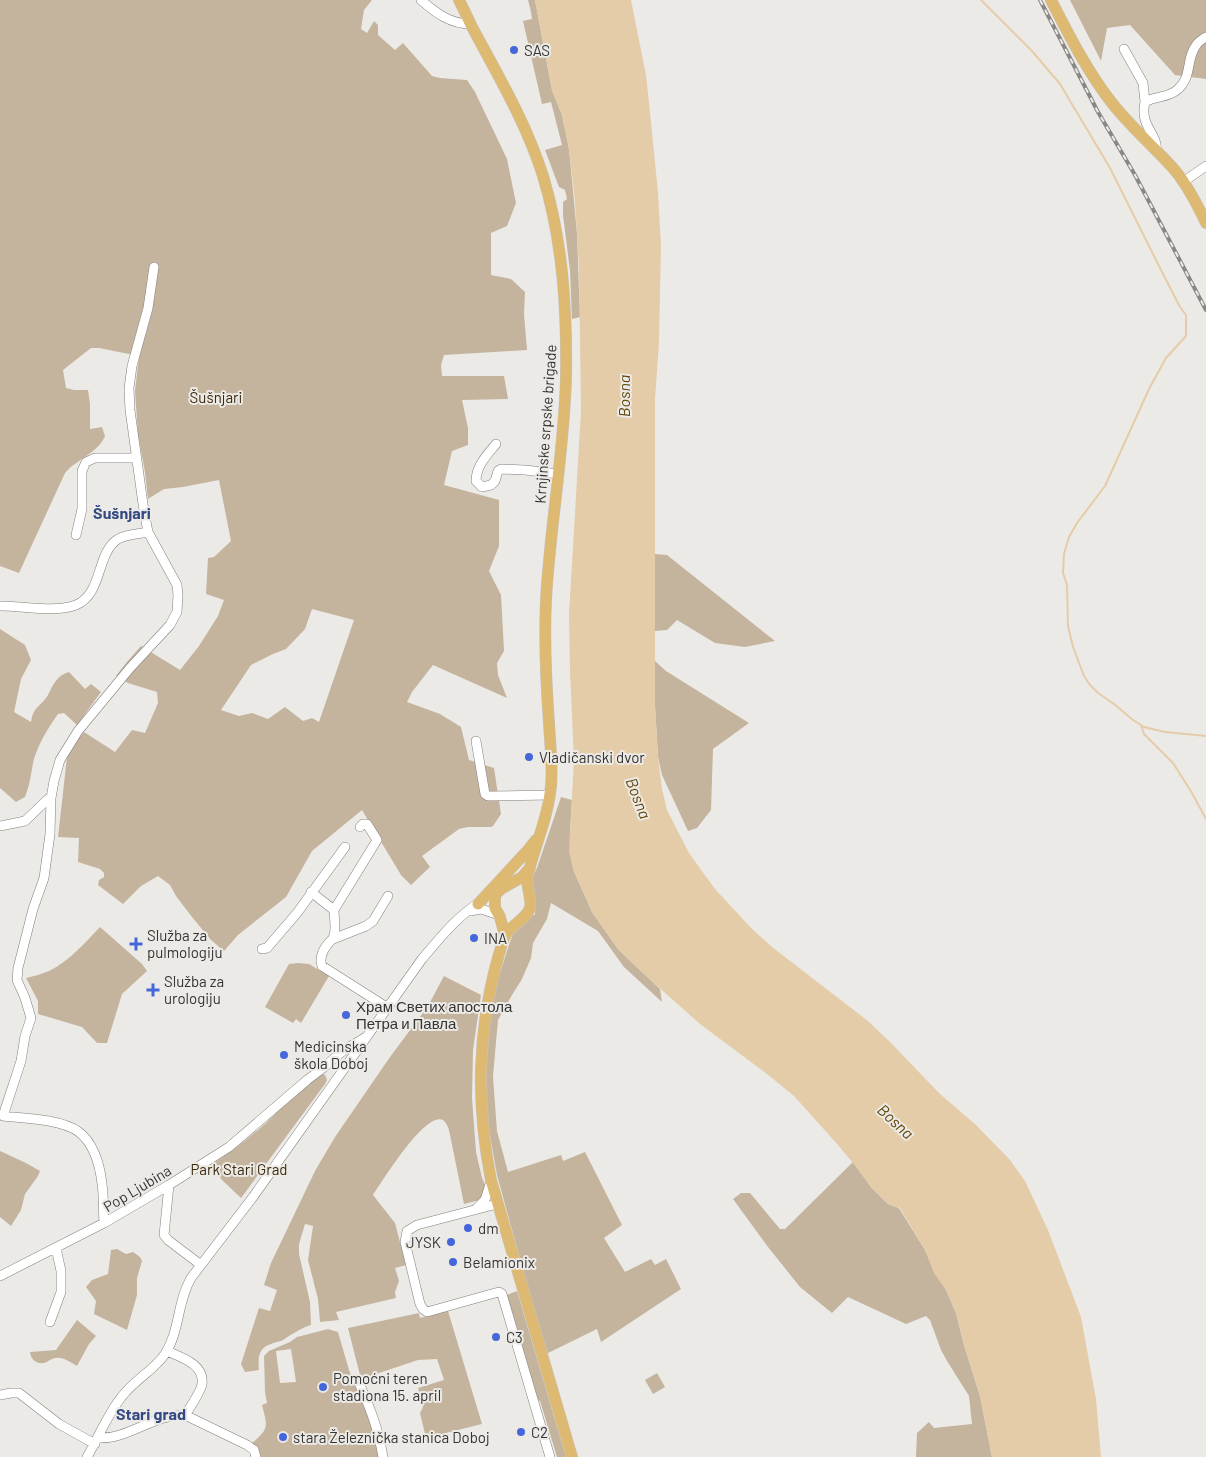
<svg xmlns="http://www.w3.org/2000/svg" width="1206" height="1457" viewBox="0 0 1206 1457" font-family="Barlow,sans-serif">
	<style>
		.green { fill: #c4b49e; fill-rule: evenodd }
		.water { fill: #e4cca9 }
		.lines { fill: none; stroke-linecap: round; stroke-linejoin: round }
		.stream { stroke: #e4cca9; stroke-width: 2 }
		.minor-casing { stroke: #817f7c; stroke-width: 10 }
		.major-casing { stroke: #c6c6c6; stroke-width: 12 }
		.minor { stroke: #fff; stroke-width: 9 }
		.major { stroke: #deb971; stroke-width: 11 }
		.rail-casing { stroke: #898784; stroke-width: 4 }
		.rail { stroke: #eceae6; stroke-width: 2; stroke-dasharray: 5.5; stroke-linecap: butt }
		.poi-dot { fill: #4567da; stroke: #eceae6; stroke-width: 2 }
		.labels { text-anchor: middle; dominant-baseline: central; stroke-width: 4; stroke-linejoin: round; paint-order: stroke }
		.poi-label { font-size: 15px; fill: #353432; stroke: #eceae6; text-anchor: start }
		.park-label { font-size: 15px; fill: #3b290c; stroke: #eceae6 }
		.street-label { font-size: 15px; fill: #353432; stroke: #eceae6 }
		.water-label { font-size: 16px; font-style: italic; fill: #654507; stroke: #eceae6 }
		.neighbourhood-label { font-size: 16px; font-weight: bold; fill: #344983; stroke: #eceae6 }
	</style>
	<rect width="100%" height="100%" fill="#eceae6"/>
	<path class="green" d="M 0,0 L 372,0 L 364,10 L 361,29 L 367,33 L 374,21 L 378,25 L 378,35 L 395,50 L 403,43 L 432,76 L 440,78 L 467,80 L 475,92 L 507,159 L 516,203 L 507,226 L 491,233 L 491,275 L 511,279 L 525,292 L 524,314 L 527,350 L 444,355 L 441,365 L 442,376 L 504,376 L 508,399 L 462,400 L 468,428 L 468,445 L 452,451 L 444,485 L 499,500 L 499,546 L 489,571 L 501,595 L 504,651 L 497,663 L 498,675 L 507,698 L 433,665 L 412,692 L 407,702 L 440,714 L 461,727 L 469,760 L 494,768 L 501,814 L 493,826 L 491,827 L 468,827 L 459,829 L 422,856 L 430,867 L 411,885 L 401,875 L 362,810 L 312,851 L 286,897 L 238,935 L 224,951 L 211,940 L 192,917 L 176,896 L 170,885 L 158,876 L 141,886 L 123,904 L 98,885 L 99,880 L 104,877 L 104,873 L 100,869 L 78,862 L 79,838 L 58,837 L 67,757 L 72,746 L 84,732 L 115,752 L 132,730 L 145,733 L 158,703 L 157,692 L 128,683 L 116,676 L 126,663 L 141,646 L 180,670 L 199,646 L 218,616 L 224,600 L 206,594 L 208,558 L 214,557 L 231,541 L 219,480 L 183,487 L 164,489 L 148,499 L 145,472 L 138,434 L 135,391 L 139,356 L 99,348 L 91,348 L 63,370 L 66,388 L 74,390 L 88,390 L 90,404 L 90,429 L 102,427 L 105,436 C 98,453 77,459 65,473 L 19,573 L 0,566 ZM 312,609 L 354,620 L 319,722 L 312,718 L 303,721 L 285,707 L 268,719 L 252,713 L 239,716 L 221,710 L 251,665 L 273,654 L 286,649 L 305,629 Z
		M 528,0 L 535,0 L 552,90 L 562,115 L 569,149 L 577,233 L 580,317 L 572,319 L 570,271 L 563,215 L 563,202 L 567,199 L 565,190 L 559,187 L 545,150 L 562,145 L 551,102 L 542,104 L 523,21 L 532,19 L 531,12 Z
		M 1070,0 L 1206,0 L 1206,79 L 1175,75 L 1130,25 L 1107,28 L 1101,61 Z
		M 655,554 L 667,555 L 775,641 L 745,647 L 715,643 L 677,620 L 667,630 L 655,631 Z
		M 0,629 L 25,645 L 31,660 L 21,679 L 14,712 L 31,722 C 34,705 40,708 48,695 C 53,685 57,675 69,672 L 85,689 L 91,684 L 101,692 L 77,725 L 64,713 L 58,714 C 48,728 39,743 34,759 C 31,772 30,785 25,797 L 16,802 L 0,788 Z
		M 655,661 L 666,671 L 749,723 L 713,749 L 711,810 L 697,828 L 688,831 L 662,775 L 658,757 L 655,706 Z
		M 561,797 L 572,800 L 570,832 L 573,869 L 592,912 L 618,949 L 660,989 L 662,1002 L 624,967 L 598,931 L 551,903 L 547,919 L 533,943 L 531,958 L 522,979 L 512,995 L 498,1020 L 493,1076 L 494,1091 L 497,1131 L 508,1172 L 561,1155 L 563,1161 L 585,1152 L 622,1225 L 604,1238 L 625,1272 L 651,1259 L 655,1265 L 666,1259 L 681,1289 L 601,1342 L 597,1329 L 546,1354 L 497,1175 L 488,1124 L 486,1103 L 487,1029 L 495,988 L 512,936 L 519,926 L 535,914 L 535,900 L 531,889 L 533,876 L 537,868 Z
		M 100,927 L 142,964 L 147,971 L 122,994 L 107,1043 L 97,1043 L 82,1027 L 38,1014 L 38,1001 L 26,978 C 34,976 42,974 49,971 C 69,961 85,943 100,927 Z
		M 298,963 L 309,964 L 329,976 L 301,1023 L 296,1019 L 293,1023 L 265,1007 L 289,964 Z
		M 444,976 L 481,995 L 473,1050 L 472,1098 L 476,1152 L 482,1178 L 487,1189 L 480,1200 L 464,1204 L 449,1130 C 448,1127 446,1122 443,1120 C 425,1111 382,1182 373,1195 L 395,1223 L 406,1265 L 395,1268 L 399,1281 L 395,1292 L 396,1298 L 336,1312 L 339,1320 L 320,1322 L 318,1299 L 308,1260 L 313,1226 L 305,1224 L 299,1244 L 299,1254 L 310,1302 L 311,1325 C 301,1328 292,1334 283,1340 C 279,1342 275,1342 271,1344 C 258,1348 258,1358 259,1370 L 245,1372 L 241,1364 L 259,1308 L 270,1311 L 277,1290 L 264,1285 L 271,1263 L 315,1171 L 335,1137 L 390,1057 L 428,1006 Z
		M 322,1074 L 325,1075 L 327,1080 L 325,1084 L 241,1198 L 222,1180 L 211,1165 C 231,1152 249,1138 267,1122 C 282,1108 303,1082 322,1074 Z
		M 0,1151 L 26,1163 L 40,1171 L 38,1176 L 25,1194 L 21,1210 L 11,1226 L 0,1217 Z
		M 853,1162 L 871,1187 L 888,1204 L 899,1208 L 925,1250 L 935,1273 L 946,1290 L 956,1313 L 964,1345 L 980,1396 L 992,1457 L 916,1457 L 917,1433 L 929,1422 L 934,1428 L 972,1424 L 969,1396 L 947,1361 L 941,1350 L 930,1320 L 926,1316 L 906,1324 L 848,1297 L 832,1313 L 800,1287 L 768,1247 L 733,1199 L 741,1193 L 750,1193 L 780,1229 L 785,1229 Z
		M 117,1249 L 126,1254 L 133,1252 L 140,1257 L 142,1261 L 137,1278 L 137,1295 L 127,1330 L 94,1314 L 96,1301 L 86,1287 L 92,1280 L 108,1274 L 111,1250 Z
		M 517,1291 L 566,1457 L 557,1457 L 540,1401 L 538,1400 L 507,1295 Z
		M 448,1311 L 482,1424 L 426,1438 L 420,1413 L 423,1407 L 418,1388 L 444,1380 L 437,1359 L 418,1360 L 361,1379 L 348,1328 L 419,1313 L 420,1318 Z
		M 77,1320 L 96,1336 L 89,1344 L 77,1366 C 72,1363 65,1358 59,1358 C 52,1357 49,1362 44,1363 C 35,1364 31,1359 30,1352 L 56,1350 Z
		M 328,1329 L 338,1332 L 349,1370 L 375,1433 L 379,1457 L 260,1457 L 258,1451 L 252,1443 C 270,1429 267,1425 262,1405 L 267,1403 L 265,1392 L 264,1356 L 269,1351 L 290,1342 L 297,1337 ZM 291,1349 L 296,1382 L 280,1383 L 276,1351 Z
		M 657,1373 L 665,1387 L 653,1394 L 645,1380 Z"/>
	<path class="water" d="M 535,0 L 631,0 L 646,75 L 649,103 L 658,192 L 661,246 L 659,342 L 655,399 L 655,706 L 658,757 L 662,789 L 667,810 L 689,853 L 699,867 L 715,889 L 752,929 L 772,947 L 868,1021 L 891,1043 L 940,1094 L 976,1125 L 1010,1160 L 1025,1181 L 1048,1230 L 1081,1317 L 1096,1399 L 1101,1457 L 992,1457 L 980,1396 L 964,1345 L 956,1313 L 946,1290 L 934,1273 L 925,1250 L 900,1208 L 888,1204 L 871,1187 L 857,1168 L 838,1145 L 794,1096 L 767,1074 L 700,1024 L 636,967 L 618,949 L 592,912 L 573,869 L 569,851 L 574,759 L 570,672 L 569,614 L 581,411 L 579,269 L 575,201 L 569,149 L 562,115 L 552,90 Z"/>
	<g class="lines">
		<path class="stream" d="M 981,0 L 1032,51 L 1060,84 L 1110,168 L 1159,266 L 1180,307 L 1186,315 L 1186,336 L 1166,358 L 1149,389 L 1105,486 L 1077,523 L 1069,537 L 1064,554 L 1063,573 L 1067,585 L 1068,626 L 1073,647 L 1084,676 L 1090,685 L 1098,693 L 1114,704 L 1133,720 L 1144,727 L 1165,732 L 1206,736
			M 1141,725 L 1144,734 L 1173,763 L 1192,793 L 1206,819"/>
		<defs>
			<path id="minor" d="M 421,0 C 436,13 450,24 471,24
				M 1124,49 L 1143,83 L 1145,102
				M 1156,151 C 1159,134 1139,127 1145,102 C 1155,96 1168,98 1177,90 C 1193,77 1185,59 1197,44 C 1199,41 1203,39 1206,37
				M 1183,182 L 1206,166
				M 496,444 C 487,455 476,466 476,481 L 482,487 L 491,485 L 495,481 L 498,471 L 501,469 L 525,470 L 558,474
				M 76,535 L 82,509 L 82,471 L 86,462 L 95,458 L 136,458
				M 0,606 C 23,606 55,613 76,605 C 103,594 96,553 118,539 C 127,534 139,534 148,532
				M 476,741 L 485,794 L 488,796 L 550,795
				M 0,826 L 25,821 L 48,799 L 51,798
				M 311,892 L 334,910 C 334,918 337,931 333,938 C 332,940 329,942 328,944 C 323,949 319,959 322,966 L 388,1008
				M 334,910 L 377,840 L 367,824 L 363,824 L 360,827
				M 470,911 L 481,909 L 499,915
				M 333,939 L 366,926 L 373,921 L 388,896
				M 262,949 L 267,948 L 297,913 L 345,847
				M 169,1185 L 164,1235 L 168,1240 L 201,1265
				M 497,1204 L 417,1225 L 407,1231 L 405,1242 L 420,1304 L 423,1309 L 427,1312 L 495,1293 L 499,1292 L 502,1294 L 550,1457
				M 477,1208 L 485,1200 L 491,1181
				M 104,1223 C 103,1210 104,1197 102,1184 C 100,1166 94,1144 79,1132 C 62,1119 23,1118 3,1116 L 21,1061 L 25,1036 L 31,1018 L 25,998 L 17,980 L 18,968 L 33,909 L 44,878 L 50,834 L 51,798 L 54,781 L 60,760 L 78,731 L 130,668 L 170,625 L 177,612 L 178,595 L 177,585 L 148,532 L 144,511 L 130,410 L 129,388 L 132,366 L 148,308 L 154,267
				M 0,1276 L 104,1223 L 169,1185 L 229,1147 L 307,1080 L 323,1068 L 344,1050 L 366,1037
				M 50,1322 L 61,1292 L 61,1271 L 56,1248
				M 167,1351 C 180,1357 205,1364 202,1384 C 201,1392 189,1408 185,1416
				M 359,1383 C 371,1410 378,1428 383,1457
				M 0,1395 L 11,1393 L 19,1393 L 59,1424 L 95,1444
				M 98,1438 C 129,1440 157,1411 187,1416 L 247,1445 L 254,1450 L 256,1457
				M 87,1457 C 99,1437 108,1412 124,1394 C 136,1379 154,1370 165,1354 C 180,1331 177,1302 191,1278 L 253,1197 L 422,959 C 440,938 458,915 482,901"/>
			<path id="major" d="M 459,0 C 463,8 467,16 471,25 C 497,74 526,122 543,176 C 563,242 567,310 566,378 C 564,453 550,526 546,600 C 544,641 546,682 549,723 C 550,744 553,766 551,786 C 548,818 534,848 527,878 C 527,889 532,900 530,908 C 526,920 510,925 505,936 C 502,942 501,949 499,954 C 477,1031 476,1103 491,1180 L 572,1457
				M 1051,0 C 1069,35 1087,71 1112,103 C 1130,126 1152,145 1172,167 C 1186,182 1197,204 1206,223
				M 478,904 L 529,849 L 536,840
				M 505,936 L 500,917 L 495,908 L 495,895 L 501,889 L 522,877 L 530,868"/>
		</defs>
		<use href="#minor" class="minor-casing"/>
		<use href="#major" class="major-casing"/>
		<use href="#minor" class="minor"/>
		<use href="#major" class="major"/>
		<defs>
			<path id="rail" d="M 1040,0 L 1098,112 L 1135,175 L 1206,310"/>
		</defs>
		<use href="#rail" class="rail-casing"/>
		<use href="#rail" class="rail"/>
	</g>
	<g class="poi-dot">
		<circle cx="514" cy="50" r="5"/>
		<circle cx="529" cy="757" r="5"/>
		<circle cx="474" cy="938" r="5"/>
		<path d="M133.5 936.5h5v5h5v5h-5v5h-5v-5h-5v-5h5z"/>
		<path d="M150.5 982.5h5v5h5v5h-5v5h-5v-5h-5v-5h5z"/>
		<circle cx="346" cy="1015" r="5"/>
		<circle cx="284" cy="1055" r="5"/>
		<circle cx="468" cy="1228" r="5"/>
		<circle cx="451" cy="1242" r="5"/>
		<circle cx="453" cy="1262" r="5"/>
		<circle cx="496" cy="1337" r="5"/>
		<circle cx="323" cy="1387" r="5"/>
		<circle cx="521" cy="1432" r="5"/>
		<circle cx="283" cy="1437" r="5"/>
	</g>
	<g class="labels">
		<g class="poi-label">
			<text x="524" y="50">SAS</text>
			<text x="539" y="757">Vladičanski dvor</text>
			<text x="147" y="935">Služba za<tspan x="147" dy="17">pulmologiju</tspan></text>
			<text x="484" y="938">INA</text>
			<text x="164" y="981">Služba za<tspan x="164" dy="17">urologiju</tspan></text>
			<text x="356" y="1006">Храм Светих апостола<tspan x="356" dy="17">Петра и Павла</tspan></text>
			<text x="294" y="1046">Medicinska<tspan x="294" dy="17">škola Doboj</tspan></text>
			<text x="478" y="1228">dm</text>
			<text x="441" y="1242" text-anchor="end">JYSK</text>
			<text x="463" y="1262">Belamionix</text>
			<text x="506" y="1337">C3</text>
			<text x="333" y="1378">Pomoćni teren<tspan x="333" dy="17">stadiona 15. april</tspan></text>
			<text x="531" y="1432">C2</text>
			<text x="293" y="1437">stara Železnička stanica Doboj</text>
		</g>
		<g class="park-label">
			<text x="216" y="397">Šušnjari</text>
			<text x="239" y="1169">Park Stari Grad</text>
		</g>
		<g class="street-label">
			<text transform="translate(545 424) rotate(-86)">Krnjinske srpske brigade</text>
			<text transform="translate(137 1188) rotate(-31)">Pop Ljubina</text>
		</g>
		<g class="water-label">
			<text transform="translate(623 396) rotate(-90)">Bosna</text>
			<text transform="translate(639 798) rotate(69)">Bosna</text>
			<text transform="translate(896 1121) rotate(43)">Bosna</text>
		</g>
		<g class="neighbourhood-label">
			<text x="122" y="512">Šušnjari</text>
			<text x="151" y="1413">Stari grad</text>
		</g>
	</g>
</svg>
